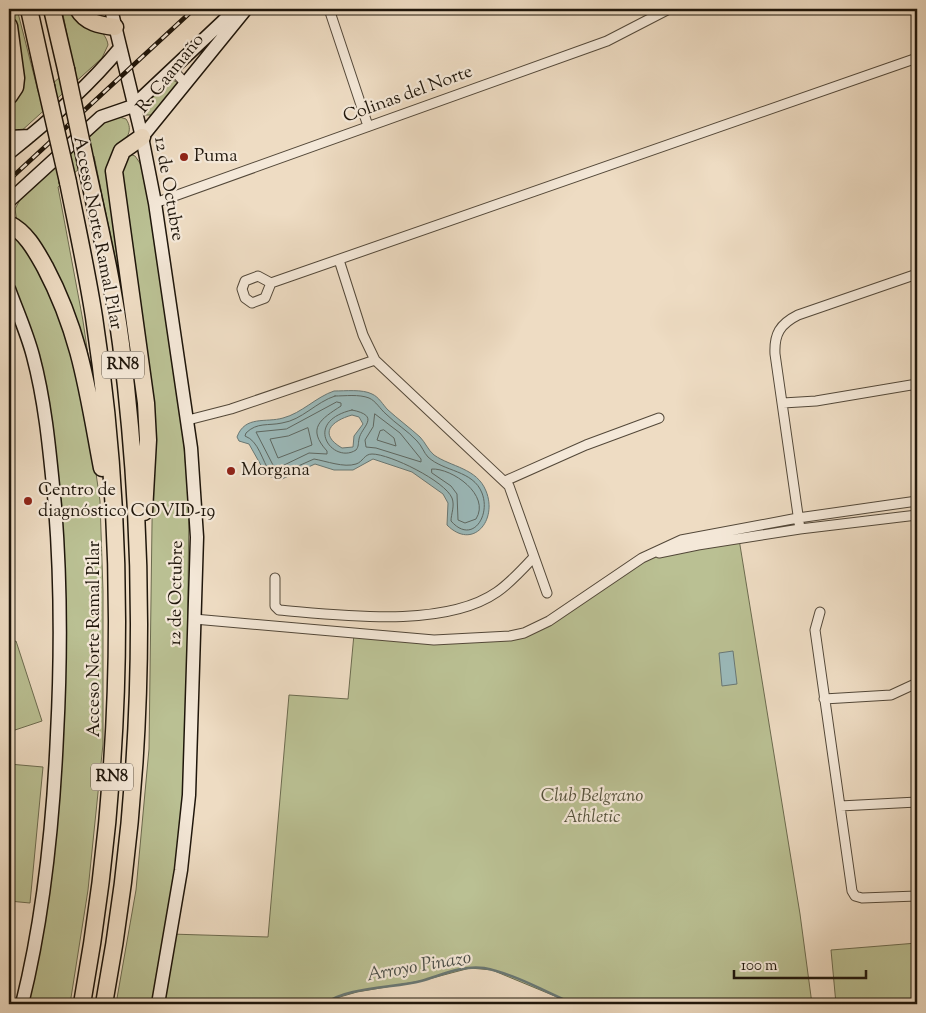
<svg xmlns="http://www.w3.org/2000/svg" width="926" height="1013" viewBox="0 0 926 1013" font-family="'Sorts Mill Goudy',serif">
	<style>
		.green { fill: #bac093; stroke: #6c6b4f }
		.water { fill: #9bbabb; stroke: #697875; fill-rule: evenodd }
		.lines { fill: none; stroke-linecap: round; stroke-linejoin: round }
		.shore { stroke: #5d6863; stroke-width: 1 }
		.stream { stroke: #697875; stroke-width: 2.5 }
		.street-casing { stroke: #534839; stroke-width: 11 }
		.secondary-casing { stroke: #1f160b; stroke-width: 15 }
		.highway-casing { stroke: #1f160b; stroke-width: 19 }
		.street { stroke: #f4e8d8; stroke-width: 9 }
		.secondary { stroke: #f4e8d8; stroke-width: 12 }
		.highway { stroke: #eedcc3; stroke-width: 16 }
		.rail-casing { stroke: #1f160b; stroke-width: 4.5 }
		.rail { stroke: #f4e8d8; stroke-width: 2.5; stroke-dasharray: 8; stroke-linecap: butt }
		.highway-bridge-casing { stroke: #1f160b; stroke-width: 19; stroke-linecap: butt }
		.highway-bridge { stroke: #eedcc3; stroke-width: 16 }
		.poi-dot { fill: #8f2418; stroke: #f4e8d8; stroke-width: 2 }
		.labels { text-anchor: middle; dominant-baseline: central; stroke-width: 4.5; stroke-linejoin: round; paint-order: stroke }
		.shield { fill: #f4e8d8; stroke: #5f5548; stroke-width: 1 }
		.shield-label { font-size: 16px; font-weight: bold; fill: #1f160b }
		.street-label { font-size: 18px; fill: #1f160b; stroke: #f4e8d8 }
		.poi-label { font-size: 18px; fill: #1f160b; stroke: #f4e8d8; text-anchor: start }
		.park-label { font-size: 18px; font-style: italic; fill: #55523b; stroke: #f4e8d8 }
		.water-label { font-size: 19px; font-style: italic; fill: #4a4f49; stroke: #f4e8d8 }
	</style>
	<rect width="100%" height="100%" fill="#eedcc3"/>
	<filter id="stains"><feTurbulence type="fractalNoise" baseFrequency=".004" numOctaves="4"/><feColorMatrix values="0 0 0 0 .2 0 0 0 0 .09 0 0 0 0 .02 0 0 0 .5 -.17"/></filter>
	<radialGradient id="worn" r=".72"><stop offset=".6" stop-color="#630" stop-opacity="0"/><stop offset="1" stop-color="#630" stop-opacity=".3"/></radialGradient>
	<path class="green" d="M 10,9 L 17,9 L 39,95 L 73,66 L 62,9 C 77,9 107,30 108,45 L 102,58 L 19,133 L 9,133 L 12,22 Z
		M 171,79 L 178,83 L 153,115 L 144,115 L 142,106 Z
		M 116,116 L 126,119 C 134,131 126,139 119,148 L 126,310 L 94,156 L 58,187 L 83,321 L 96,409 L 80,337 L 17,222 L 15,209 L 21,198 L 105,121 Z
		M 129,154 L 135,156 L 142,166 L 155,231 L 182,423 L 189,504 L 186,762 L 178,853 L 153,1004 L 116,1004 L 136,890 L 149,749 L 153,450 L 120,168 Z
		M 18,236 L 21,237 L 65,322 L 89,425 L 100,501 L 103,591 L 103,744 L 88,890 L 70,1004 L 27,1004 L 41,942 L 63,580 L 28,325 L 9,275 L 9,237 Z
		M 739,539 L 800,914 L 812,1004 L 574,1004 L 492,970 L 470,968 L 421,981 L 357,992 L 333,999 L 325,1004 L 158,1004 L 170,934 L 268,937 L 289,695 L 348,699 L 354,634 L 434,640 L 524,633 L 642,558 Z
		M 16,641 L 42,721 L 9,732 L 9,643 Z
		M 9,764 L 43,767 L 30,903 L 9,901 Z
		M 917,943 L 917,1004 L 836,1004 L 831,950 Z"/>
	<path class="water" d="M 334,391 C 346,391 362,389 372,394 C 379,397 383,405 388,410 C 398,419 410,428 420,437 C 425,442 428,450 434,455 C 451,467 477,468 486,491 C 498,520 473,551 447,525 L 448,503 L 443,494 L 412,472 L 373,459 L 353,470 L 334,470 L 315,464 L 282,479 L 267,476 L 249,444 L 239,441 L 237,437 C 245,415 266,423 283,418 C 302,413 316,397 334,391 ZM 352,415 L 359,417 L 363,424 L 354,436 L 353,447 L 342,448 C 318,434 331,421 352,415 Z
		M 733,651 L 737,684 L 722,686 L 719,653 Z"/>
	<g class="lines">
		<path class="shore" d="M 335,396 C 345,396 359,394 369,398 C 376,401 380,409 386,414 C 396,424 408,431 417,441 C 422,446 424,453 428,457 C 444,472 473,470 482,493 C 491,516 472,545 451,521 C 451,514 455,506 452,498 C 445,481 390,454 372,454 C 364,454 363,462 356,464 C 344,468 326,461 314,459 L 280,474 L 270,472 C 262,461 259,441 245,436 L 246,433 C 257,422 268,426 282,423 C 302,420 316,402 335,396 Z
			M 337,402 L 341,403 L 341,406 C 321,419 306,428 327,451 L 327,454 L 309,453 L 278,468 L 274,467 L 256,432 L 286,429 Z
			M 352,410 C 382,416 361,427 359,439 C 358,444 359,446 356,450 C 333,465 301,422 352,410 Z
			M 375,414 L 400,433 L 421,459 L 421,462 L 376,448 L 366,447 L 365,440 L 373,427 Z
			M 308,428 L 312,445 L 278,458 L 270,439 L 288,436 Z
			M 384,430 L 394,438 L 396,446 L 377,440 L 380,431 Z
			M 432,469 C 452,468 491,495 476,519 L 465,523 L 458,520 L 457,494 L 451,486 L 432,473 Z"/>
		<path class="stream" d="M 325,1004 C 345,987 395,988 421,981 C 442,975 462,965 484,968 C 515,974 546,992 574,1004"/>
		<defs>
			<path id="street" d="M 329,9 L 368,126
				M 172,69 L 186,84
				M 155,203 L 607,41 L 669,9
				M 339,260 L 363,335 L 375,360 L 509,486 L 547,593
				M 258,276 L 271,283 L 265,298 L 252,303 L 245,298 L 242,289 L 245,281 Z
				M 271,283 L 917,58
				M 783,403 L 816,401 L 917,384
				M 188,420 L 231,409 L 375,360
				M 505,481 L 586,445 L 659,418
				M 800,529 L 775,354 C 774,334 780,324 798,315 L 917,274
				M 659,553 L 698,545 L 800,529 L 917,515
				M 275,578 L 275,606 L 279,610 C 340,615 444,629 497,592 C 510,583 522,570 533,558
				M 820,612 L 815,630 L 852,891 L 855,896 L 862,898 L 917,896
				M 194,619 L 434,640 L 510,636 L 524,633 L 549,621 L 642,558 L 681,540 L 798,518 L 917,501
				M 824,699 L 891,695 L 917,683
				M 840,806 L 917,802"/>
			<path id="secondary" d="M 111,9 L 142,137 L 155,203 L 191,448 L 197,537 L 189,795 L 181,870 L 158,1004
				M 9,137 L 30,136
				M 142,137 L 246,9
				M 9,153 C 48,122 88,87 120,48
				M 9,201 L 101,117 L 133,106 L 236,9
				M 9,289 C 17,311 27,333 33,356 C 46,405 50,456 55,506 C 61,582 61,659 57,735 C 53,826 44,916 22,1004"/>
			<path id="highway" d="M 29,9 L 46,86
				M 52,9 L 66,69
				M 78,9 C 86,23 100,25 115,27
				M 9,26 L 16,78 L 15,87 L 9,96
				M 142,137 L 122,151 L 114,171 L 146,403 L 148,440 L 144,512
				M 86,164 C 99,224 113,283 121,344 C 149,564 145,785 104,1004
				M 68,182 C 77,227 87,272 94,317 C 129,546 123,777 82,1004
				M 9,224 C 26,232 36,251 45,267 C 81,335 88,394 102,468"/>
		</defs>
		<use href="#street" class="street-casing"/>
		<use href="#secondary" class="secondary-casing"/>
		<use href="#highway" class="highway-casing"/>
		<use href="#street" class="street"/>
		<use href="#secondary" class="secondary"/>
		<use href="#highway" class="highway"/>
		<defs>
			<path id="rail" d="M 9,180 L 194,9"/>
		</defs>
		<use href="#rail" class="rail-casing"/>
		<use href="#rail" class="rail"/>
		<defs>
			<path id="highway-bridge" d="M 66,69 L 86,164
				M 46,86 L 68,182"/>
		</defs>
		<use href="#highway-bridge" class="highway-bridge-casing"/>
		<use href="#highway-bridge" class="highway-bridge"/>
	</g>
	<g class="poi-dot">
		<circle cx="184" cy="157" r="5"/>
		<circle cx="231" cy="471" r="5"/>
		<circle cx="28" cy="501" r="5"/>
	</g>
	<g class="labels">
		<g class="shield">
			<rect x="102" y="351.5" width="42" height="27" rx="4"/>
			<rect x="91" y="763.5" width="42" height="27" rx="4"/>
		</g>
		<g class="shield-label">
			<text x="123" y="365">RN8</text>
			<text x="112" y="777">RN8</text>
		</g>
		<g class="street-label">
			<text transform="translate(171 74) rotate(-51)">R. Caamaño</text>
			<text transform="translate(408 95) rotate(-20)">Colinas del Norte</text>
			<text transform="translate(168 189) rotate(80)">12 de Octubre</text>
			<text transform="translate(97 233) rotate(79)">Acceso Norte Ramal Pilar</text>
			<text transform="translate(177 593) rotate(-89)">12 de Octubre</text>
			<text transform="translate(95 639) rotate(-90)">Acceso Norte Ramal Pilar</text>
		</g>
		<g class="poi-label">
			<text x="194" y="157">Puma</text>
			<text x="241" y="471">Morgana</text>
			<text x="38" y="491">Centro de<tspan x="38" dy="21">diagnóstico COVID-19</tspan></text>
		</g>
		<g class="park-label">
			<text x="592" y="797">Club Belgrano<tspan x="592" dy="21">Athletic</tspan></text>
		</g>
		<g class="water-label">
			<text transform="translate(419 967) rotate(-10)">Arroyo Pinazo</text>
		</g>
	</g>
	<rect width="926" height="1013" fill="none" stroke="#eedcc3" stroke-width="30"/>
	<rect x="10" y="10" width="906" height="993" fill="none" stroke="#1f160b" stroke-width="2.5"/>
	<rect x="15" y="15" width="896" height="983" fill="none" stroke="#1f160b"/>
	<path d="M734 970v8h132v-8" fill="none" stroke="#1f160b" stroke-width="2.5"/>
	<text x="741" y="970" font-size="15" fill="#1f160b" stroke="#f4e8d8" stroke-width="4" paint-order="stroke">100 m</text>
	<rect width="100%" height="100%" filter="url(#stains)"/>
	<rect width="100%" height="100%" fill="url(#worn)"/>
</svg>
